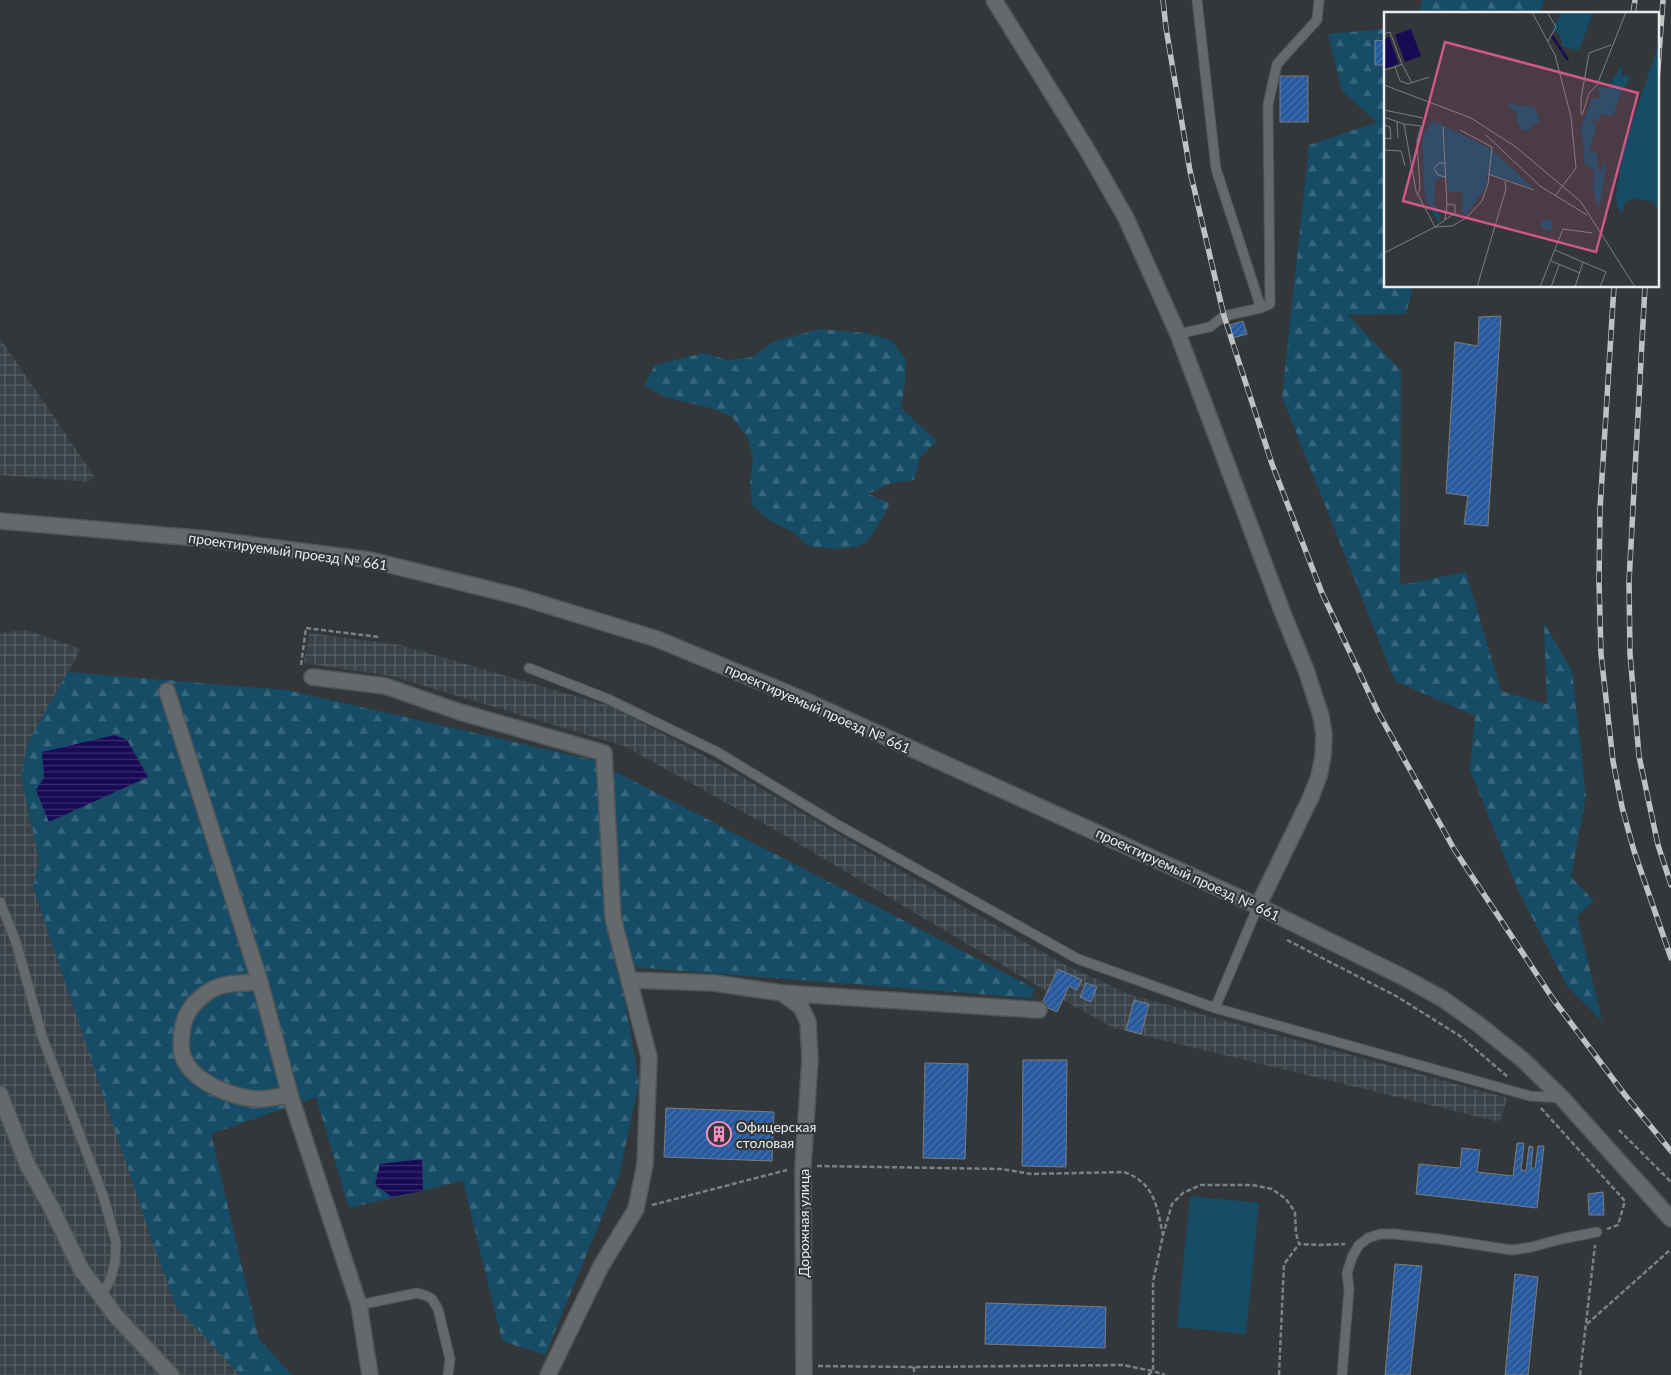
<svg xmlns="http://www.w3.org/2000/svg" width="1671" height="1375" viewBox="0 0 1671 1375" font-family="Lato,sans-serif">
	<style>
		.industrial { fill: url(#industrial-grid) }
		.grass { fill: #164c66 }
		.forest { fill: url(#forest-firs); fill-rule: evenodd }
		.water { fill: url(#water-rules) }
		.building { fill: url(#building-hatch); stroke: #7a7d80 }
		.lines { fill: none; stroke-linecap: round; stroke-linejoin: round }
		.lane-casing { stroke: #515556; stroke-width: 11 }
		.street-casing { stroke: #515556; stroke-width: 18 }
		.secondary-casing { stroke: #515556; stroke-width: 18 }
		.path { stroke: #7d8183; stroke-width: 2.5; stroke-dasharray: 5 2.5; stroke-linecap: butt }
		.lane { stroke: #64696b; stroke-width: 9 }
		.street { stroke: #64696b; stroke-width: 15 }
		.secondary { stroke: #64696b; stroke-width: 15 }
		.rail-casing { stroke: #bfc2c3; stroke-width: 5.5 }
		.rail { stroke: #33373a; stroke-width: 4; stroke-dasharray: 11; stroke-linecap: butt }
		.labels { text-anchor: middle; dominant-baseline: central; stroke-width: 4.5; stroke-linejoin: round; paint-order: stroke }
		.street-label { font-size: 14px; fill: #eaedee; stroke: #33373a }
		.poi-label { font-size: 14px; fill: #eaedee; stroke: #33373a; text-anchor: start }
		.inset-river { fill: none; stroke: #190a55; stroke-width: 2.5 }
		.inset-road { fill: none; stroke: #7c8082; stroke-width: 1 }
		.view { fill: #ce5887; fill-opacity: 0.15; stroke: #ce5887; stroke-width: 2.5 }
		.inset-edge { fill: none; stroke: #eaedee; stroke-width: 2.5 }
	</style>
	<defs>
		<pattern id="industrial-grid" width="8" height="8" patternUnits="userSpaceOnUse" patternTransform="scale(1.25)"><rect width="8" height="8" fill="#384248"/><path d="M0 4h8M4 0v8" fill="none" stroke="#555e63"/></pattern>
		<pattern id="forest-firs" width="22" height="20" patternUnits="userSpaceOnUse" patternTransform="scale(1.25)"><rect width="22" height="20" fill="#164c66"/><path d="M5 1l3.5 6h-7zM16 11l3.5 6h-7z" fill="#38667c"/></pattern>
		<pattern id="water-rules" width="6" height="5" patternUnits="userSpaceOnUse" patternTransform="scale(1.25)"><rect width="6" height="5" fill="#190a55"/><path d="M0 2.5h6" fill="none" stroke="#3b2e6e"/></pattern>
		<pattern id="building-hatch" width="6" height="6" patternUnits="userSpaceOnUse" patternTransform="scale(1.25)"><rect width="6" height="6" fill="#27599d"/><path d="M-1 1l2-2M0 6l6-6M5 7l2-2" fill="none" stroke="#4671ab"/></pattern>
	</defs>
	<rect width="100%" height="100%" fill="#33373a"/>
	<path class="industrial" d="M 0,338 L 95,477 L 88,482 L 0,475 Z
		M 26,630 L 81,649 L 29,742 L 21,776 L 39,860 L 33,887 L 176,1306 L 240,1375 L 0,1375 L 0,633 Z
		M 309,633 L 400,645 L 613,707 L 730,770 L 889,864 L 1065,965 L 1131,995 L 1507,1098 L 1500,1122 L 1116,1029 L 1046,991 L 779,832 L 624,746 L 391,676 L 304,663 Z"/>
	<path class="grass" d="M 1190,1196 L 1259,1203 L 1246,1334 L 1177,1327 Z"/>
	<path class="forest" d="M 1422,0 L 1544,0 L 1540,14 L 1419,14 Z
		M 1385,29 L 1385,286 L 1413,286 L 1406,314 L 1348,315 L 1401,371 L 1400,585 L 1466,572 L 1501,691 L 1547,704 L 1544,623 L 1572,671 L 1586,796 L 1571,877 L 1594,901 L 1577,916 L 1602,1021 L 1567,986 L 1517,888 L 1470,770 L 1475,716 L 1395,681 L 1282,397 L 1309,145 L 1377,122 L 1342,91 L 1328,34 Z
		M 819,329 L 866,333 L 891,340 L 906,359 L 905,383 L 901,408 L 937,441 L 920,457 L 914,480 L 891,483 L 868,494 L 890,503 L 879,524 L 866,542 L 856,547 L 834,549 L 809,546 L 791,531 L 770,521 L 752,505 L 750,482 L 753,458 L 747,436 L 732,417 L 711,408 L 664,397 L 644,385 L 655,365 L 703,353 L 728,360 L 753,357 L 772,342 Z
		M 68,672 L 287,690 L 593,760 L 1034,988 L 1032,998 L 619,966 L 639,1083 L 619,1176 L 545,1355 L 502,1341 L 463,1181 L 349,1208 L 316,1097 L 211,1134 L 259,1339 L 292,1375 L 240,1375 L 176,1306 L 151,1237 L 33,887 L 39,860 L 21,776 L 28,742 ZM 44,778 L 49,822 L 36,790 Z"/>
	<path class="water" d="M 115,735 L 127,740 L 148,777 L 49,822 L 36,790 L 44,778 L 42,752 Z
		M 422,1159 L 423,1191 L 392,1197 L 375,1185 L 380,1164 Z"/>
	<path class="building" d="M 1375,40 L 1385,41 L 1385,65 L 1375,65 Z
		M 1280,76 L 1308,76 L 1308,122 L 1280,122 Z
		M 1501,316 L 1488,526 L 1464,524 L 1468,496 L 1446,493 L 1455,342 L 1478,346 L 1479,317 Z
		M 1243,321 L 1247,334 L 1233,338 L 1230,325 Z
		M 1058,969 L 1082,980 L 1077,990 L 1069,986 L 1057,1012 L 1041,1005 Z
		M 1086,983 L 1097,987 L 1091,1002 L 1080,997 Z
		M 1134,1000 L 1149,1004 L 1141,1034 L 1126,1030 Z
		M 1023,1060 L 1067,1060 L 1066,1167 L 1022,1166 Z
		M 925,1063 L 968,1064 L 965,1159 L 923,1158 Z
		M 666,1108 L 774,1112 L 772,1161 L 664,1157 Z
		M 1517,1143 L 1524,1143 L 1521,1170 L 1526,1171 L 1529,1146 L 1533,1147 L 1531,1168 L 1535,1168 L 1538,1146 L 1544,1146 L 1537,1208 L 1416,1194 L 1419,1164 L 1460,1168 L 1462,1148 L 1480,1150 L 1477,1172 L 1513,1176 Z
		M 1603,1192 L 1604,1215 L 1589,1215 L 1588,1194 Z
		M 1395,1264 L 1422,1266 L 1410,1375 L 1385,1375 Z
		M 1515,1274 L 1538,1277 L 1528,1375 L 1505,1375 Z
		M 986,1303 L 1106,1307 L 1105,1348 L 985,1344 Z"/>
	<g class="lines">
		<defs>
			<path id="lane" d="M 1197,0 L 1216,169 L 1261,308
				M 1178,334 L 1210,327 L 1224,316 L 1261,308 L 1270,304 L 1268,105 L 1277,64 L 1317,20 L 1319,0
				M 529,668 L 608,699 L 717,752 L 838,825 L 1078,959 L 1215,1008 L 1530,1096 L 1562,1098
				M 0,902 L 16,942 L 43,1039 L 103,1195 L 116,1242 L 115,1262 L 111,1278 L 101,1297
				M 1215,1008 L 1258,906
				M 359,1305 L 417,1293 L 427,1296 L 432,1299 L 438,1309 L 450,1359 L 448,1375
				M 1342,1375 L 1349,1289 L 1347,1273 L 1352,1257 L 1359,1245 L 1368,1238 L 1380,1234 L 1394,1234 L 1439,1239 L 1512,1250 L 1532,1247 L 1561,1239 L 1597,1232"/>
			<path id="street" d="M 994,0 L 1086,148 L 1126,218 L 1178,334 L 1282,611 L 1306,670 L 1321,716 L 1324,734 L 1323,756 L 1319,776 L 1311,797 L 1258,906
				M 312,677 L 385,686 L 460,712 L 604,753 L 613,918 L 649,1057 L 645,1164 L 636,1209 L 601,1266 L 548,1375
				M 167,691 L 260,982 L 290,1095 L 359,1305 L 370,1375
				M 629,980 L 714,983 L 782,993 L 1039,1010
				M 260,982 C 245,983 225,982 211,990 C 195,1000 183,1014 182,1033 C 181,1043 180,1054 186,1063 C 199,1085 239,1100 263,1099 C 272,1098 281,1096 290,1095
				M 782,993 L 801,1007 L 808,1022 L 810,1059 L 803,1166 L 804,1375
				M 0,1094 L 27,1164 L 50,1205 L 81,1269 L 115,1315 L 171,1375"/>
			<path id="secondary" d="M 0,521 L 208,539 L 370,560 L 520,597 L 657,639 L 802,699 L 1258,906 L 1403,977 L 1443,999 L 1478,1024 L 1523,1060 L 1562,1098 L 1671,1219"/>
		</defs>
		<use href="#lane" class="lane-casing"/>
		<use href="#street" class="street-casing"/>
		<use href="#secondary" class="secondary-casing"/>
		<path class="path" d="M 301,665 L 306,628 L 379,637
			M 1287,940 L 1396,996 L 1460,1036 L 1508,1077
			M 1541,1108 L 1625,1201 L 1618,1225 L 1607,1229
			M 1619,1130 L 1671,1182
			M 817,1166 L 1002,1169 L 1031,1174 L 1124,1172 C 1155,1183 1157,1207 1163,1235
			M 652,1205 L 787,1170
			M 1587,1324 L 1670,1250
			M 818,1366 L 914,1367 L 1123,1365 L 1153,1371 L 1165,1375
			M 914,1367 L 914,1375
			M 1148,1375 L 1153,1371 L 1153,1282 L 1163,1235 L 1172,1204 L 1183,1193 L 1201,1185 L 1252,1185 L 1272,1189 L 1286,1199 L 1295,1212 L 1296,1233 L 1299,1244 L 1319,1245 L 1345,1244
			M 1279,1375 L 1284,1264 L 1299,1244
			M 1580,1375 L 1595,1245"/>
		<use href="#lane" class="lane"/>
		<use href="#street" class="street"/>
		<use href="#secondary" class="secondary"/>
		<defs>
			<path id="rail" d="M 1163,0 L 1166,28 L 1190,171 L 1224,316 L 1272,464 L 1322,593 L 1378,712 L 1454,849 L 1553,999 L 1625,1095 L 1671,1151
				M 1633,14 L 1635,0
				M 1657,81 L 1663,0
				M 1614,286 L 1600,509 L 1599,582 L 1601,654 L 1613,761 L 1622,807 L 1634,851 L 1671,958
				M 1645,286 L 1629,582 L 1630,654 L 1639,756 L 1658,845 L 1671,885"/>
		</defs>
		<use href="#rail" class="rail-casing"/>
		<use href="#rail" class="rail"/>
	</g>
	<defs>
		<symbol id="building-ring" viewBox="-11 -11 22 22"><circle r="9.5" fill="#33373a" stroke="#fb8fc5" stroke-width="1.5"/><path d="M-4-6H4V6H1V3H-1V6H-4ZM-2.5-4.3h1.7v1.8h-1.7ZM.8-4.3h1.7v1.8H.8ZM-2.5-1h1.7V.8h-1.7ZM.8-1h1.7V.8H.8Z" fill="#fb8fc5"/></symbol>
	</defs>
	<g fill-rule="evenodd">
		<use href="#building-ring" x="705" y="1120" width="28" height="28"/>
	</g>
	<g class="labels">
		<g class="street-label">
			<text transform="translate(288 551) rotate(8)">проектируемый проезд № 661</text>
			<text transform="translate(818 708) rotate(24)">проектируемый проезд № 661</text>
			<text transform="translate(1188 874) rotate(25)">проектируемый проезд № 661</text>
			<text transform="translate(803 1223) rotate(-90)">Дорожная улица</text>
		</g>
		<g class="poi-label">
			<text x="736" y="1126">Офицерская<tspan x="736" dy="16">столовая</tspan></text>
		</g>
	</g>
	<g transform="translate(1384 12)">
		<rect width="275" height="275" fill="#33373a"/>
		<path d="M 178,0 L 209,0 L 195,38 L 179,35 L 176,23 L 168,16 ZM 275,31 L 275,198 L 269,190 L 252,186 L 242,190 L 238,201 L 233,195 L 232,183 L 239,139 ZM157 213a6 6 0 1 1 12 0a6 6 0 1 1-12 0Z" fill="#164c66"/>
		<path d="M 239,51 L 237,63 L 247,65 L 236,83 L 229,104 L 218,102 L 214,109 L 208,108 L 212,116 L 205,140 L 213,141 L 214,156 L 218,159 L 220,150 L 222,156 L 215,197 L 209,179 L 210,158 L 201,152 L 197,115 L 208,87 L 216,86 L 214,75 L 224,76 ZM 126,92 L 151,95 L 156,110 L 147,114 L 145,119 L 138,118 L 133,111 L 133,101 L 124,94 ZM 49,109 L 106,136 L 150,177 L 103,161 L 102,175 L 82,203 L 78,200 L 78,180 L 64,180 L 64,166 L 51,167 L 50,192 L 57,207 L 54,210 L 41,186 L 38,133 L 40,120 Z" fill="#164c66"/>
		<path d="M 27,17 L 37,44 L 21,50 L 11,23 ZM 5,25 L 15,52 L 0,57 L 0,27 Z" fill="#190a55"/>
		<path class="inset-river" d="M 168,24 L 184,48"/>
		<path class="inset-road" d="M 148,0 L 171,43 L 187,105 L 192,156 L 171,184M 163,0 L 172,15 L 164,29M 0,22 L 6,20 L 18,52 L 11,55M 18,52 L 28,71M 0,58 L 11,55 L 16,69 L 24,72 L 45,65M 0,73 L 87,106 L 132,135 L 197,190 L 251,275M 0,98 L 39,106M 197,102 L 197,87 L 205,41 L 227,33M 198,104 L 205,81 L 213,73 L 242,0M 0,105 L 20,112 L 32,179 L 51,215 L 61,208 L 63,192 L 59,115M 13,109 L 14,126M 20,112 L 37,114 L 33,129 L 36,177 L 33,183M 0,113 L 6,115 L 7,127 L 0,126M 102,123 L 156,174 L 203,203M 0,138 L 17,139 L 21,154M 104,162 L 150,178M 61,165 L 54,163 L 50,156 L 55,151 L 61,151M 61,208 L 71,201 L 71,193 L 63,192M 171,238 L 222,260 L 216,275M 0,241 L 51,215 L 68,214 L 82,206 L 98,189 L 104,172 L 108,135 L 76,118M 167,249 L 196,261M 93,275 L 122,177 L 121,169M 156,275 L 179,217 L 208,221M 167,275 L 175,253M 191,275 L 199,250"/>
		<path class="view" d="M 61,30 L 254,81 L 212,240 L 19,189 Z"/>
		<rect width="275" height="275" class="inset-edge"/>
	</g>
</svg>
